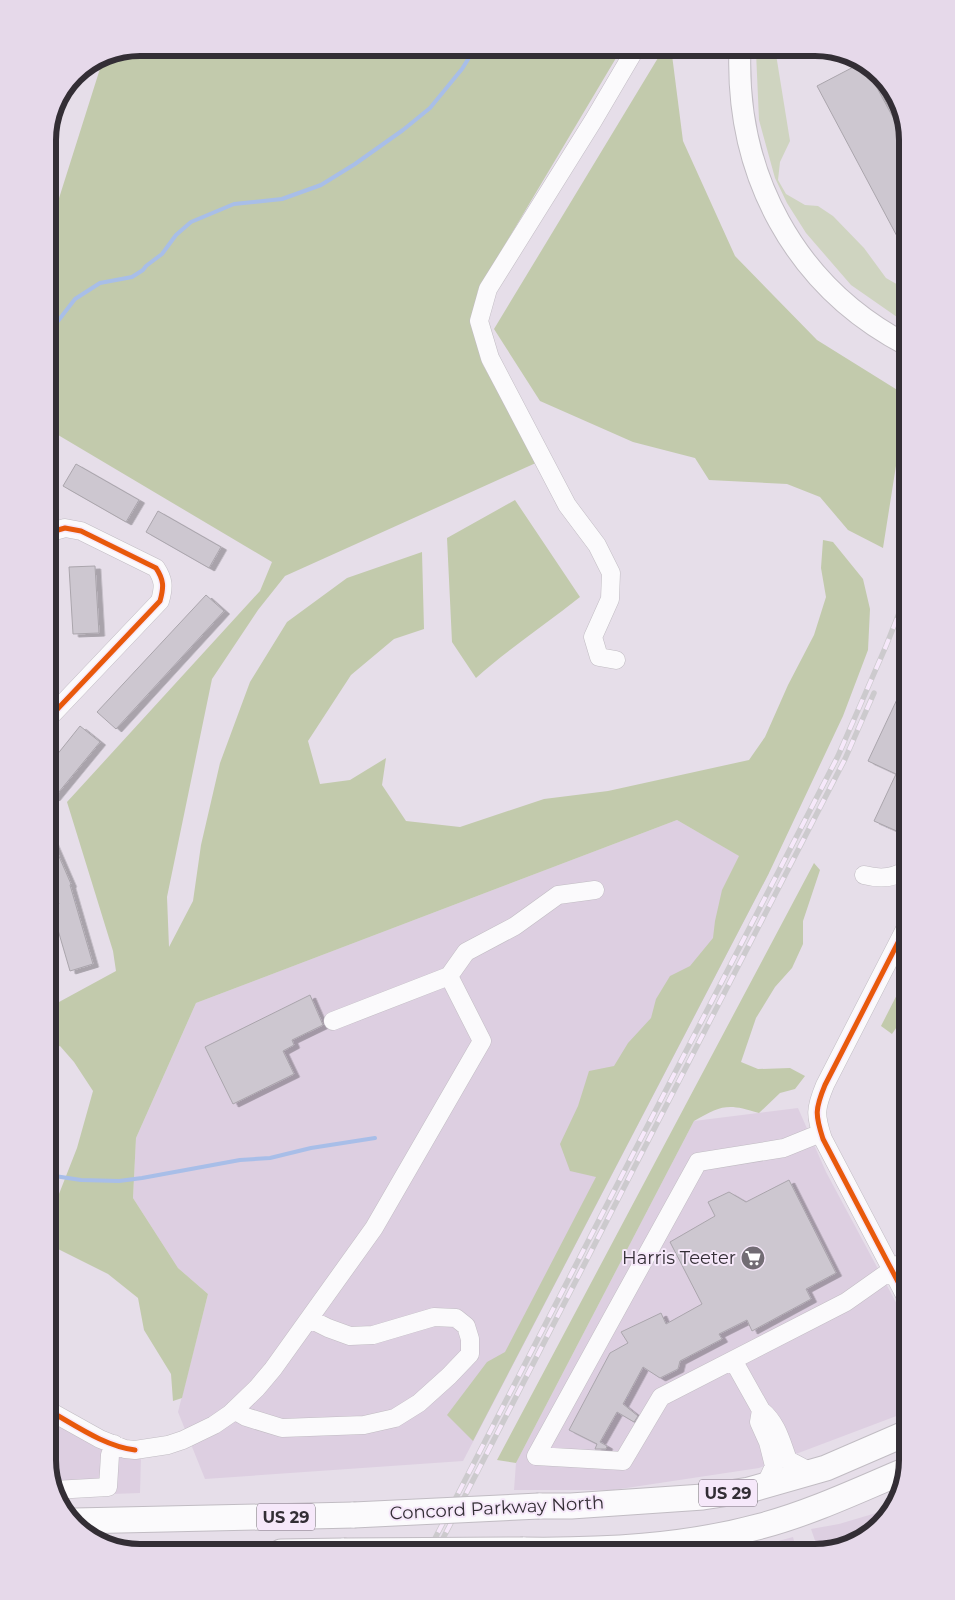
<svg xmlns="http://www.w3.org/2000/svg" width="955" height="1600" viewBox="0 0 955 1600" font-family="Montserrat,sans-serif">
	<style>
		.built { fill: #ddcfe1 }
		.green { fill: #cfd4c0 }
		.forest { fill: #c2caac }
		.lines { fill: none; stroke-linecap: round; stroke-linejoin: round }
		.stream { stroke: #a8bee8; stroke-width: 4 }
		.building { fill: #cdc7d0; stroke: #aaa5ac; filter: url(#shadow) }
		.minor-casing { stroke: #c1bcc3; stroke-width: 19 }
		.major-casing { stroke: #c1bcc3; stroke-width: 23 }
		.highway-casing { stroke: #c1bcc3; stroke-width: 27 }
		.minor { stroke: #fbfafc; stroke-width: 18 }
		.major { stroke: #fbfafc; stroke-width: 21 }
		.highway { stroke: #fbfafc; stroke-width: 25 }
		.rail-casing { stroke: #cccacd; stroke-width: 5.5 }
		.rail { stroke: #f6e8fa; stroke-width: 4; stroke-dasharray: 11; stroke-linecap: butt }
		.highway-bridge-casing { stroke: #c1bcc3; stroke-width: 27; stroke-linecap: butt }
		.highway-bridge { stroke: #fbfafc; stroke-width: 25 }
		.cycleway-casing { stroke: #f6e8fa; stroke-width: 8 }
		.cycleway { stroke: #e8590c; stroke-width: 5 }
		.labels { text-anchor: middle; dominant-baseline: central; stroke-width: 4; stroke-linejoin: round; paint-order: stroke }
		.shield { fill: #f6e8fa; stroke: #6e6670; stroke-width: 1 }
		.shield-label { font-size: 16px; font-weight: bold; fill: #332e35 }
		.poi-label { font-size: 18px; fill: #332e35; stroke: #f6e8fa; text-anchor: end }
		.street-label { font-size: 18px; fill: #332e35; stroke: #f6e8fa }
		.rim { fill: none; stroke: #332e35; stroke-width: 6 }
	</style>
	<defs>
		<filter id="shadow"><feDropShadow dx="5.5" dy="3" stdDeviation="0" flood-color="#0004"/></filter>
	</defs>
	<rect width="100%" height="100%" fill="#e6dee9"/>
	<path class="built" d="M 677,820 L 769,873 L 463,1461 L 205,1479 L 178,1412 L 208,1294 L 178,1268 L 133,1198 L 136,1138 L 196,1003 Z
		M 798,1108 L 826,1172 L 907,1323 L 907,1412 L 759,1468 L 613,1490 L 514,1490 L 516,1463 L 694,1121 Z
		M 48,1418 L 141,1457 L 140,1493 L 56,1496 L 48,1459 Z
		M 893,1508 L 892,1511 L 855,1543 L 819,1552 L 811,1529 L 839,1524 Z
		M 793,1537 L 797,1552 L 739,1552 Z"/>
	<path class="green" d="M 761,48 L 775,48 L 790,141 L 780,162 L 778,180 L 786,194 L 805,205 L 818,206 L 833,216 L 864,248 L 886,278 L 907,290 L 907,324 L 851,285 L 806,233 L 787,203 L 775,178 L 759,120 L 756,52 Z"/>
	<path class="forest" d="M 141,48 L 622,48 L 478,290 L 473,330 L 483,365 L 538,462 L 285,576 L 258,610 L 212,679 L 167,897 L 169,947 L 193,901 L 201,845 L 220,763 L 250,682 L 287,622 L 347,578 L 422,552 L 424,629 L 394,639 L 351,675 L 308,741 L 320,784 L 350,780 L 386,758 L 382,785 L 406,821 L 460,827 L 544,799 L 608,791 L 749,760 L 765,737 L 788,685 L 814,635 L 826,597 L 821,568 L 823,540 L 833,542 L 863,579 L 870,609 L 868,650 L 843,716 L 769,873 L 473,1441 L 447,1415 L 487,1362 L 505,1352 L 596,1177 L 570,1171 L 560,1144 L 578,1106 L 589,1071 L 614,1066 L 628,1043 L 651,1018 L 656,999 L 670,976 L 690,966 L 713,938 L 715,921 L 722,890 L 739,856 L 677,820 L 196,1003 L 136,1138 L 133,1198 L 178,1268 L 208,1294 L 182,1398 L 173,1401 L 171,1374 L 144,1330 L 138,1298 L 108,1274 L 48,1244 L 48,1222 L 77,1148 L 93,1091 L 74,1062 L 60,1046 L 48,1050 L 48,1008 L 116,971 L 113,951 L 67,802 L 260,591 L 272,562 L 48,429 L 48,233 L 104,56 Z
		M 664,48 L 667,48 L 672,55 L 683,141 L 735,256 L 817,340 L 907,396 L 883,548 L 848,530 L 820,497 L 787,484 L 709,480 L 695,458 L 633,442 L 540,401 L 494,329 Z
		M 515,500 L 580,597 C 545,625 508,649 476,678 L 452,642 L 447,538 Z
		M 814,863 L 820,870 L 803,921 L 803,944 L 792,968 L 775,987 L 756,1018 L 741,1062 L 758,1069 L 790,1068 L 805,1076 L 795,1089 L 780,1093 L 759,1113 C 728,1103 721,1105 694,1121 L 516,1463 L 497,1460 Z
		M 907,975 L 907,1012 L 892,1034 L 881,1026 Z"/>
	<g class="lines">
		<path class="stream" d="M 48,334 L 75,299 L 100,283 L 132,277 L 143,270 L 146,266 L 162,254 L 176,235 L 191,222 L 234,204 L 282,199 L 321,185 L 355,164 L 403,130 L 430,108 L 462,69 L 475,48
			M 48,1175 L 81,1180 L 119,1181 L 142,1178 L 240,1160 L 270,1158 L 311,1148 L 375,1138"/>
	</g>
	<path class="building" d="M 863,62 L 908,145 L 908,235 L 899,240 L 817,86 Z
		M 76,464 L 139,500 L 126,522 L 63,486 Z
		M 158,511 L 221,547 L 209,568 L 146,532 Z
		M 95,566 L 99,633 L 73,634 L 69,567 Z
		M 206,595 L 224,611 L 116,729 L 97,712 Z
		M 908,676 L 908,836 L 874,821 L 896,774 L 868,761 Z
		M 80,726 L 100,742 L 54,798 L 48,793 L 48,766 Z
		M 48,831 L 71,884 L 70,885 L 93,964 L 70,971 L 51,906 L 59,904 L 48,879 Z
		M 310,995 L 323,1025 L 292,1040 L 294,1045 L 283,1051 L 294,1074 L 233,1104 L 205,1047 Z
		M 789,1180 L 836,1273 L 806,1289 L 811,1299 L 752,1331 L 747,1320 L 719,1334 L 722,1339 L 680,1361 L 678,1369 L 660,1378 L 643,1367 L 623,1404 L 638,1416 L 634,1422 L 617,1412 L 600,1442 L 607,1446 L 606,1449 L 595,1449 L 597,1444 L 569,1430 L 610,1353 L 628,1343 L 621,1332 L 661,1313 L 666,1324 L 702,1304 L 670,1242 L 715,1216 L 708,1202 L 729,1192 L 746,1202 Z"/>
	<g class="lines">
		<defs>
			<path id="minor" d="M 616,660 L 599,657 L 593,637 L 610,599 L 611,573 L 597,545 L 567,505 L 490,358 L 479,321 L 488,289 L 593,121 L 636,48
				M 48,719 L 160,601 C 164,587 164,580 156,568 L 81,531 L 65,528 L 51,532 L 48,535
				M 864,875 C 879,879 894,879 907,869
				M 333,1021 L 449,976
				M 821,1133 L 784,1148 L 698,1162 L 536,1456 L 623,1461 L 661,1397 L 846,1302 L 907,1259
				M 907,1299 L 823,1139 C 815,1115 815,1109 825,1085 L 907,925
				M 733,1360 L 761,1410
				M 48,1410 L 100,1439 L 125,1449 L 135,1450 L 168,1445 L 183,1440 L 214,1425 L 230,1414 L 257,1388 L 273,1369 L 374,1228 L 482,1041 L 449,976 L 466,952 L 515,926 L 558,895 L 595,890
				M 234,1410 L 246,1417 L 282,1428 L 364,1425 L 395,1418 L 419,1403 L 449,1376 L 470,1354 L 470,1339 L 466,1326 L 456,1318 L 434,1317 L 373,1335 L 350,1336 L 328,1328 L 310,1319
				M 765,1486 L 774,1466 L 768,1442 L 759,1422 L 761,1410 C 777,1423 781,1441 788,1460 L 811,1472
				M 54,1490 L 108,1487 L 110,1455 L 114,1444"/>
			<path id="major" d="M 740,48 C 735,174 794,286 907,345"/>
			<path id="highway" d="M 539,1506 L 571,1506 L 703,1497 L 749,1490 L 826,1468 L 907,1433
				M 75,1521 L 354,1515
				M 523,1550 C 603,1551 684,1547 761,1526 C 810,1513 857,1491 904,1471
				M 281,1552 L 344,1551"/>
		</defs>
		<use href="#minor" class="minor-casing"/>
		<use href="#major" class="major-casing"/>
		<use href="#highway" class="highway-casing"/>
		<use href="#minor" class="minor"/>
		<use href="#major" class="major"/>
		<use href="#highway" class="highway"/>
		<defs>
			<path id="rail" d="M 428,1552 L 838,756 L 886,646 L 907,593
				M 436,1552 L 845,759 L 874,693"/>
		</defs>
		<use href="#rail" class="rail-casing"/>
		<use href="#rail" class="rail"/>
		<defs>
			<path id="highway-bridge" d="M 354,1515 L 539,1506
				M 344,1551 L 523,1550"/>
		</defs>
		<use href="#highway-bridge" class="highway-bridge-casing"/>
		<use href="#highway-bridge" class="highway-bridge"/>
		<defs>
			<path id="cycleway" d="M 48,719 L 160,601 C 164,587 164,580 156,568 L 81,531 L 65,528 L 51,532 L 48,535
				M 907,1299 L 823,1139 C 815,1115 815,1109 825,1085 L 907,925
				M 48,1410 C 75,1425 104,1446 135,1450"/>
		</defs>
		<use href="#cycleway" class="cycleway-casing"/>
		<use href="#cycleway" class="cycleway"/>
	</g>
	<defs>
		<symbol id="supermarket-disc" viewBox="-11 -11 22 22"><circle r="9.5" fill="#726c74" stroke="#f6e8fa"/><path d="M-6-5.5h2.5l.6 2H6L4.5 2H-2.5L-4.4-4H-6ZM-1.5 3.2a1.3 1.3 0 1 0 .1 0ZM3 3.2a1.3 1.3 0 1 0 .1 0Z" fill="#fff"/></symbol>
	</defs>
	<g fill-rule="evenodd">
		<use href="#supermarket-disc" x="739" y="1244" width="28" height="28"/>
	</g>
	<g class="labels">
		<g class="shield">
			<rect x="699" y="1479.5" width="58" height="27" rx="4"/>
			<rect x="257" y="1503.5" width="58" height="27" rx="4"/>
		</g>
		<g class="shield-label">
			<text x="728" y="1493">US 29</text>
			<text x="286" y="1517">US 29</text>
		</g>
		<g class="poi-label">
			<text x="736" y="1258">Harris Teeter</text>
		</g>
		<g class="street-label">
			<text transform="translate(497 1508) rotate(-3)">Concord Parkway North</text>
		</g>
	</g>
	<path d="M0 0H955V1600H0ZM140 56H815A84 84 0 0 1 899 140V1460A84 84 0 0 1 815 1544H140A84 84 0 0 1 56 1460V140A84 84 0 0 1 140 56Z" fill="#e6d9ea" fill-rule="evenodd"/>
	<path class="rim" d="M140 56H815A84 84 0 0 1 899 140V1460A84 84 0 0 1 815 1544H140A84 84 0 0 1 56 1460V140A84 84 0 0 1 140 56Z"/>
</svg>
